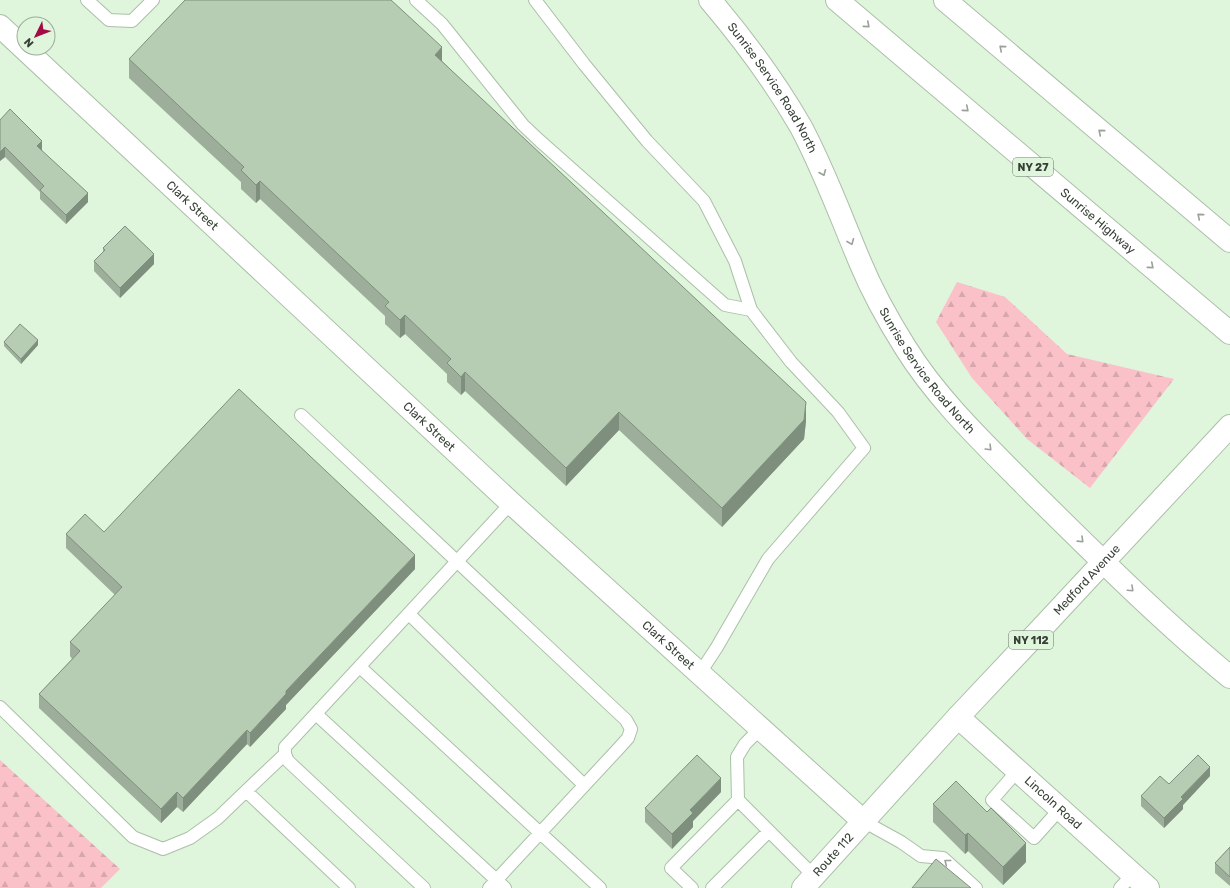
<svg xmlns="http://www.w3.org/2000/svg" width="1230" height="888" viewBox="0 0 1230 888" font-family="Rubik,sans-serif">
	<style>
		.forest { fill: url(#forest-firs) }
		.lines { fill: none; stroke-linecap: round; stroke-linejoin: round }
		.service-casing { stroke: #abc0a8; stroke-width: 14 }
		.minor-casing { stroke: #abc0a8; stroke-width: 24 }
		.secondary-casing { stroke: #abc0a8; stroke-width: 24 }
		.primary-casing { stroke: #abc0a8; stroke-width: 24 }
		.motorway-casing { stroke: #abc0a8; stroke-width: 24 }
		.service { stroke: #fff; stroke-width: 12 }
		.minor { stroke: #fff; stroke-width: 22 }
		.secondary { stroke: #fff; stroke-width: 22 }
		.primary { stroke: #fff; stroke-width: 22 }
		.motorway { stroke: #fff; stroke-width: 22 }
		.wall { fill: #9daf9a }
		.shaded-wall { fill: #7f8f7d }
		.building { fill: #b6ccb3; stroke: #7f8f7d }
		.oneway { stroke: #9ba09a }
		.labels { text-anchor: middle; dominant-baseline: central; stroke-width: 3.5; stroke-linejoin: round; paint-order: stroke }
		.shield { fill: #dff5dc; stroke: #697668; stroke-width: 1 }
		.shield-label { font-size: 11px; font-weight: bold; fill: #374036 }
		.street-label { font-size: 12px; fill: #374036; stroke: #dff5dc }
	</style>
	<defs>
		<pattern id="forest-firs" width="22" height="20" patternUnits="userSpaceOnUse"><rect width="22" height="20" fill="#fac1c9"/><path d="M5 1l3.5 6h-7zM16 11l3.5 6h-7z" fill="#d7a7ad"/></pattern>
	</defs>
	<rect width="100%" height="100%" fill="#dff5dc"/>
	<path class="forest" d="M 957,282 L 1005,297 L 1067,354 L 1174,379 L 1090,488 L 1027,439 L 972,378 L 936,322 Z
		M 0,760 L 120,869 L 101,888 L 0,888 Z"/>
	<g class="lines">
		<defs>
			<path id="service" d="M 87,0 L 109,20 L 132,21 L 153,0
				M 416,0 L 442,24 L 523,125 L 540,141 L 725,305 L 751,310
				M 535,0 L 584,64 L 647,141 L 704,201 L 735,261 L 751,310 L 791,362 L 838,412 L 864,448 L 768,559 L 717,647 L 700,673
				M 301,415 L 626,720 L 631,729 L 628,738 L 619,748 L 489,888
				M 409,614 L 584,785
				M 360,667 L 600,888
				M 0,707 L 133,837 L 163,849 L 190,838 L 218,818 L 246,791
				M 316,714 L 505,888
				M 760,729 L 745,744 L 737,757 L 738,800 L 814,876
				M 285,754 L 246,791 L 349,888
				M 1018,770 L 992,800 L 1034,838 L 1060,809
				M 863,821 L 901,842 L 921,856 L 943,858 L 976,888
				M 424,888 L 288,761 L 285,754 L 285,747 L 511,503
				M 692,888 L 671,868 L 738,800
				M 712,888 L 769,831
				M 1120,888 L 1133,874"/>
			<g id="minor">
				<path id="s1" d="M 0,26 L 511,503 L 863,821"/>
				<path id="s2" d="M 958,717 L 1148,888"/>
			</g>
			<g id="secondary">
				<path id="s3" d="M 710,0 C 744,40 775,82 801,127 C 824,170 841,217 860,262 C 872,291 888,320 905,347 C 939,402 988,447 1033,493 C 1097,556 1161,620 1230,677"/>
			</g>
			<g id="primary">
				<path id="s4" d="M 803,888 L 958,717 L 1039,631 L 1230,426"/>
			</g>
			<g id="motorway">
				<path id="s5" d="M 837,0 L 1230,333"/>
				<path d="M 945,0 L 1230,241"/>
			</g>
		</defs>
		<use href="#service" class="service-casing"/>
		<use href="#minor" class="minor-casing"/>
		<use href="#secondary" class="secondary-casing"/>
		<use href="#primary" class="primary-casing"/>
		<use href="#motorway" class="motorway-casing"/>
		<use href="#service" class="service"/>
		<use href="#minor" class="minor"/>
		<use href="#secondary" class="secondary"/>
		<use href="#primary" class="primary"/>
		<use href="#motorway" class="motorway"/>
	</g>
	<path class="wall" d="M 129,59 L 442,61 L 806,421 L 804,439 L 722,527 L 619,430 L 566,486 L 465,391 L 461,395 L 447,382 L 447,374 L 405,334 L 400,338 L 385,324 L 385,316 L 260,199 L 256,203 L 241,189 L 241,182 L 129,78 Z
		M 0,120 L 42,151 L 88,202 L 66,224 L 40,199 L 40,192 L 5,157 L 0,161 Z
		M 103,248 L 154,264 L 120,298 L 94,271 L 94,261 L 103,253 Z
		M 4,342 L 38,345 L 21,364 L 4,346 Z
		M 104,532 L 415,569 L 286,705 L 286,709 L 250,747 L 247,744 L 183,812 L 177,807 L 161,823 L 39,708 L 39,694 L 72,659 L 70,656 L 70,642 L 115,595 L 66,548 L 66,534 Z
		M 1210,776 L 1183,805 L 1183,809 L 1164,828 L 1141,806 L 1141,796 L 1169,784 Z
		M 721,792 L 693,821 L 693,827 L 672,849 L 645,822 L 645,808 Z
		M 933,804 L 1026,862 L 1003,885 L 968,851 L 965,854 L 933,822 Z
		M 1230,847 L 1230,886 L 1215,873 L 1215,863 Z"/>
	<path class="shaded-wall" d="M 442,47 L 442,65 L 435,55 Z
		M 42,141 L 42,151 L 37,146 Z
		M 5,147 L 5,157 L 0,161 L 0,152 Z
		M 260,181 L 260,199 L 256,203 L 256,185 Z
		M 88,193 L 88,202 L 66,224 L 66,215 Z
		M 154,254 L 154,264 L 120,298 L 120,288 Z
		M 405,315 L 405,334 L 400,338 L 400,320 Z
		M 38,340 L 38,345 L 21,364 L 21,359 Z
		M 465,372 L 465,391 L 461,395 L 461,377 Z
		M 806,402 L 806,421 L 804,439 L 722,527 L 722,508 Z
		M 619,412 L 619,430 L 566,486 L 566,468 Z
		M 415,555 L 415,569 L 286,705 L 286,709 L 250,747 L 250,733 L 286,691 Z
		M 247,730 L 247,744 L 183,812 L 183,798 Z
		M 1210,767 L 1210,776 L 1183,805 L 1183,809 L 1164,828 L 1164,818 L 1181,797 Z
		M 721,778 L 721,792 L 693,821 L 693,827 L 672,849 L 672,834 L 690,810 Z
		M 177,792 L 177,807 L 161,823 L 161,809 Z
		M 968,833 L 968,851 L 965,854 L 965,835 Z
		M 1026,843 L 1026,862 L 1003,885 L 1003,867 Z"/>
	<path class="building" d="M 185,0 L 391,0 L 442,47 L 435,55 L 806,402 L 804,420 L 722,508 L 619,412 L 566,468 L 465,372 L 461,377 L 447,363 L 451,359 L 405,315 L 400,320 L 385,306 L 389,302 L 260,181 L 256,185 L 241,170 L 244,167 L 129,59 Z
		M 10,109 L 42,141 L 37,146 L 88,193 L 66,215 L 40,190 L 44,186 L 5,147 L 0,152 L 0,120 Z
		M 125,226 L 154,254 L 120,288 L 94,261 L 105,250 L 103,248 Z
		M 20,324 L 38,340 L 21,359 L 4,342 Z
		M 239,389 L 415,555 L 286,691 L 286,694 L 250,733 L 247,730 L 183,798 L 177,792 L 161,809 L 39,694 L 80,651 L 70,642 L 122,587 L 66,534 L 85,514 L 104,532 Z
		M 697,755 L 721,778 L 690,810 L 693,813 L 672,834 L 645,808 Z
		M 1198,755 L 1210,767 L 1181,797 L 1183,799 L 1164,818 L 1141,796 L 1160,776 L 1169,784 Z
		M 956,781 L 987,812 L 991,808 L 1026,843 L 1003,867 L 968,833 L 965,835 L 933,804 Z
		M 1230,847 L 1230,877 L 1215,863 Z
		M 936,859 L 971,888 L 912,888 Z"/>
	<defs><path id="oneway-chevron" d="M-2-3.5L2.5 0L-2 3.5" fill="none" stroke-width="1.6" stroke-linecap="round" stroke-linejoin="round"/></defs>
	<g class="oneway">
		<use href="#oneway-chevron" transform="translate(867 25) rotate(40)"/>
		<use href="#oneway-chevron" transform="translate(1002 48) rotate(-140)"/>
		<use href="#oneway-chevron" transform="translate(966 109) rotate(40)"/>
		<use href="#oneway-chevron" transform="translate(1101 132) rotate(-140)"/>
		<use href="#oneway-chevron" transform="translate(823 173) rotate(67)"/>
		<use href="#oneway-chevron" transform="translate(1200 216) rotate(-140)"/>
		<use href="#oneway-chevron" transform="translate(851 242) rotate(68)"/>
		<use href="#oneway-chevron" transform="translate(1151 266) rotate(40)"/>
		<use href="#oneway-chevron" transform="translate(989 448) rotate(45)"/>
		<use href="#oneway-chevron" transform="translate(1081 540) rotate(44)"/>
		<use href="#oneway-chevron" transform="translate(1131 589) rotate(43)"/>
		<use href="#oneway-chevron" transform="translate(947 862) rotate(-142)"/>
	</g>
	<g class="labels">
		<g class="shield">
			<rect x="1013" y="158" width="40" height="18" rx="3"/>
			<rect x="1009" y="631" width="44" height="18" rx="3"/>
		</g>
		<g class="shield-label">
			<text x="1033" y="167">NY 27</text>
			<text x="1031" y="640">NY 112</text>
		</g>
		<g class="street-label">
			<text stroke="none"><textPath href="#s3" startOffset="108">Sunrise Service Road North</textPath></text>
			<text stroke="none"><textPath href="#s1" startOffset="263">Clark Street</textPath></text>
			<text stroke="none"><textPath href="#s5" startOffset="342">Sunrise Highway</textPath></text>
			<text stroke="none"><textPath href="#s3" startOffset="432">Sunrise Service Road North</textPath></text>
			<text stroke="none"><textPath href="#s1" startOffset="587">Clark Street</textPath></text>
			<text stroke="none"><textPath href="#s4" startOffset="419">Medford Avenue</textPath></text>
			<text stroke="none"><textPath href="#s1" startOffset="911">Clark Street</textPath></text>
			<text stroke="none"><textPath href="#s2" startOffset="128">Lincoln Road</textPath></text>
			<text stroke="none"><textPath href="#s4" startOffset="45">Route 112</textPath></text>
		</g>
	</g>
	<g transform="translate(36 36) rotate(227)"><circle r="19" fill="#dff5dc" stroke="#9cad9a"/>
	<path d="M0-3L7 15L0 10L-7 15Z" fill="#a40a44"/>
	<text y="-6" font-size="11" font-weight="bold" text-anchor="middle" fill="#374036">N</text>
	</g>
</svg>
